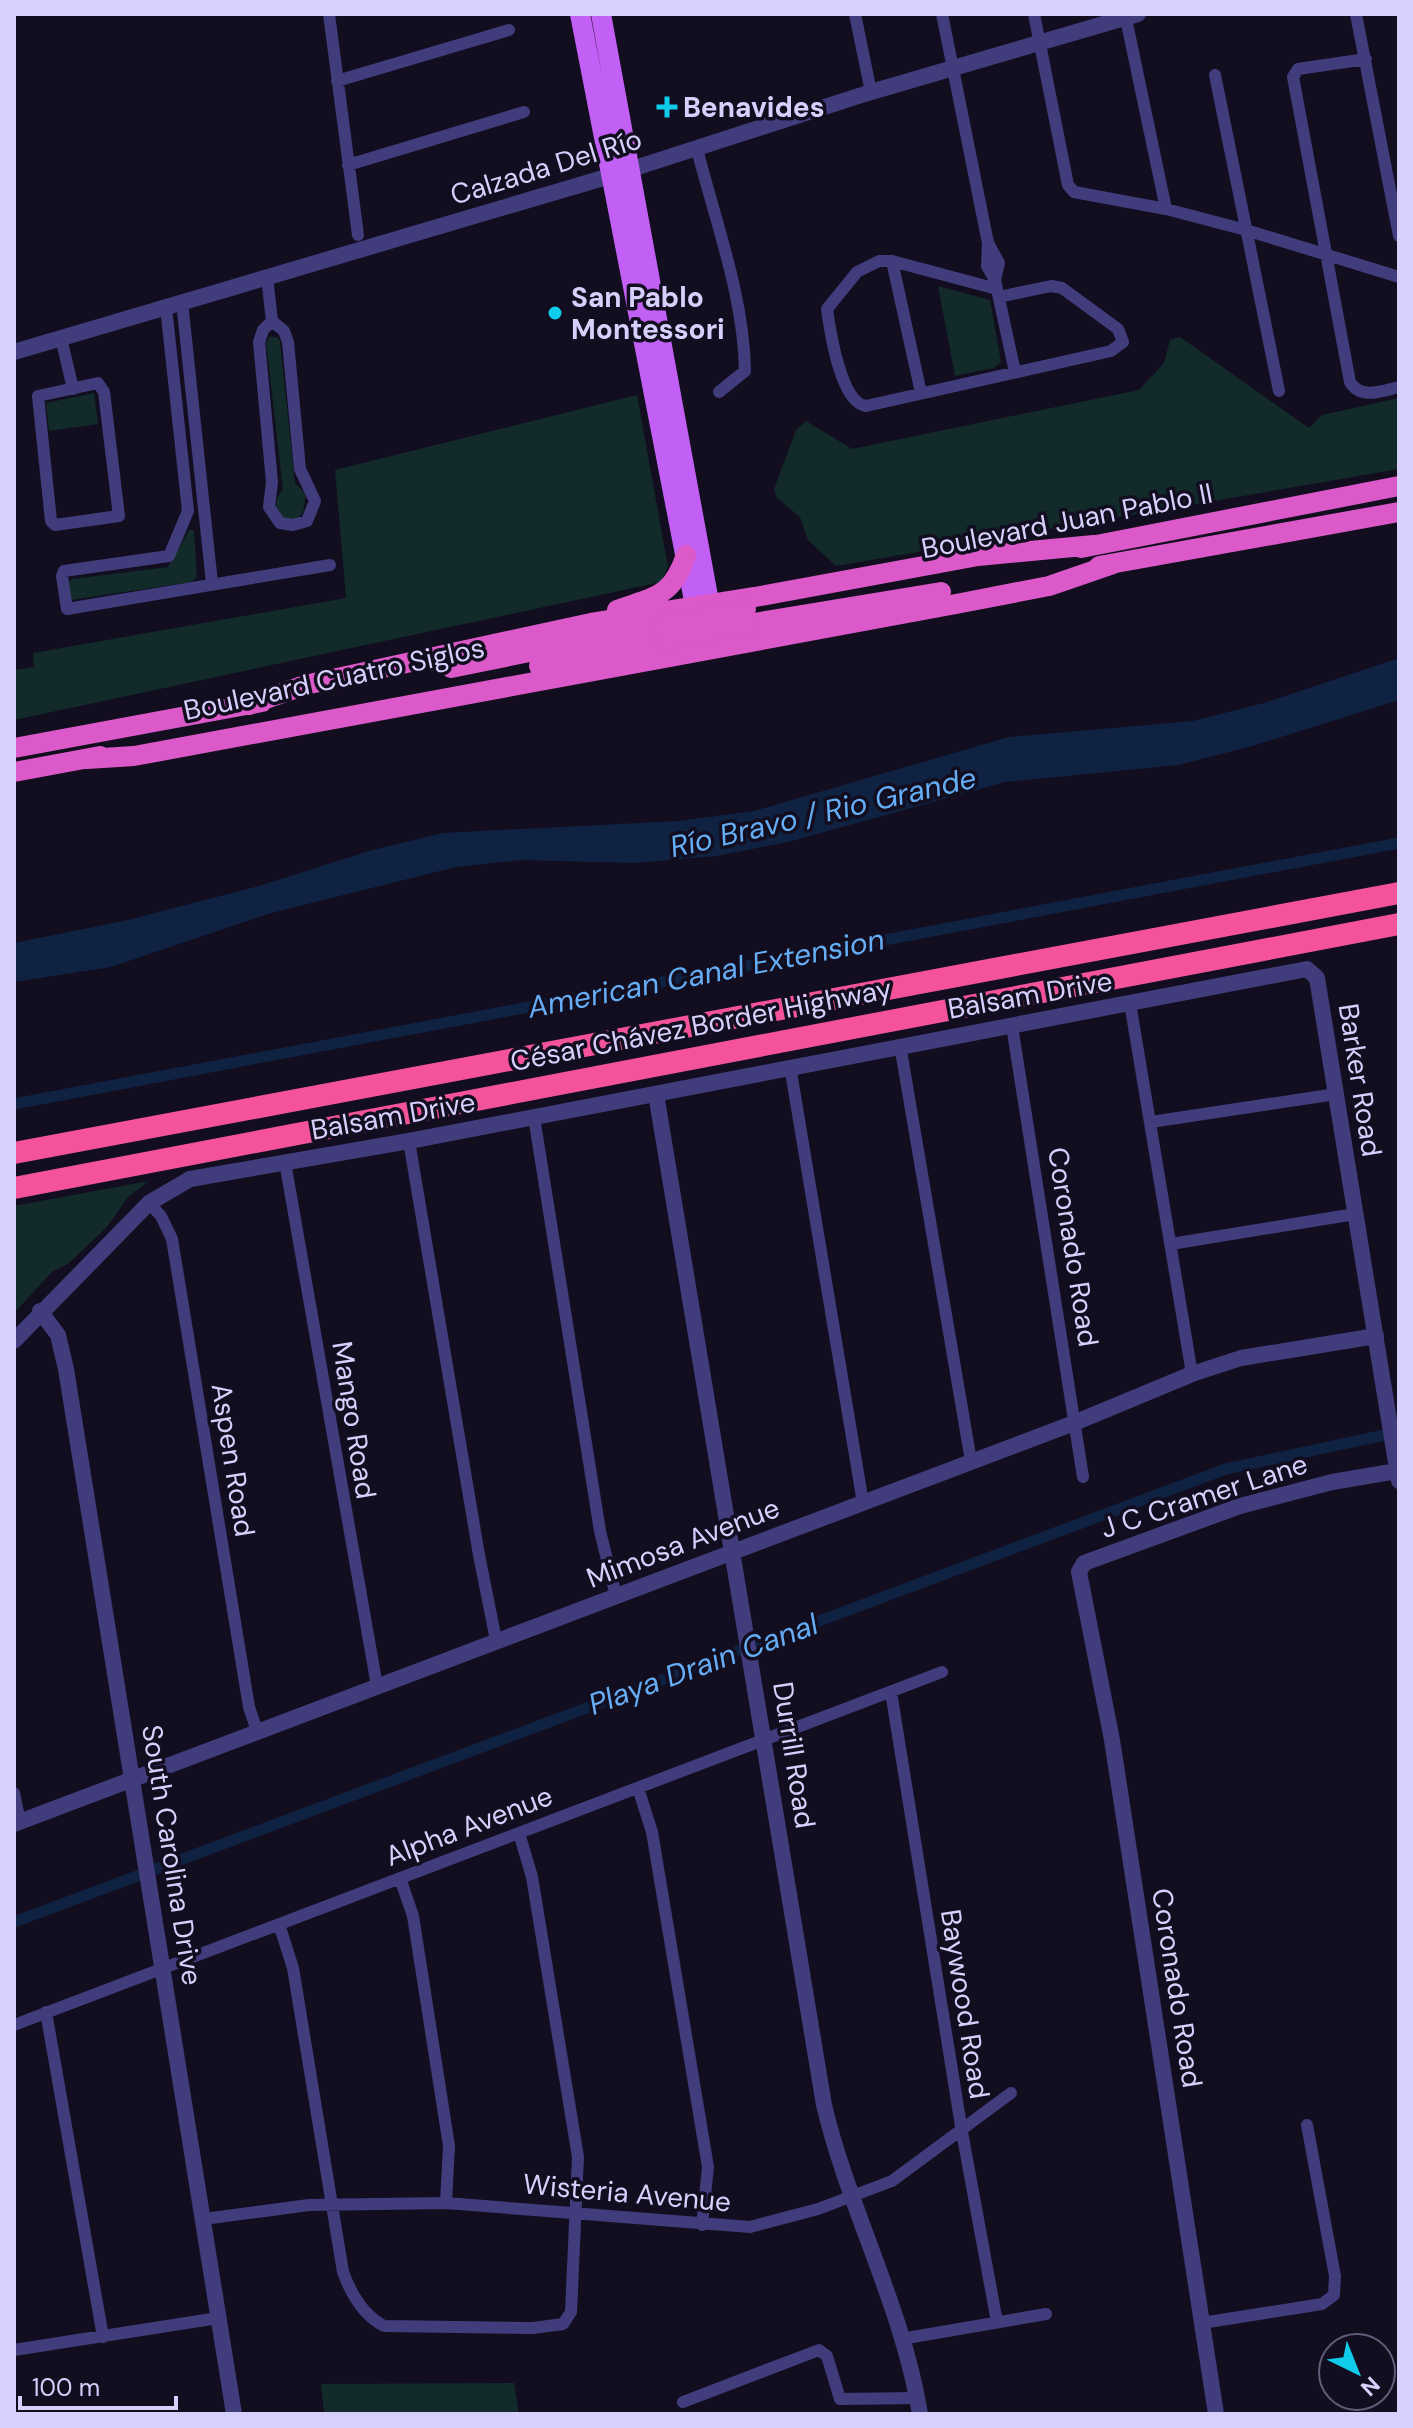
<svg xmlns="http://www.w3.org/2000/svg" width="1413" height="2428" viewBox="0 0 1413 2428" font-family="'DM Sans',sans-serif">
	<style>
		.green { fill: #122a2a }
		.water { fill: #102242 }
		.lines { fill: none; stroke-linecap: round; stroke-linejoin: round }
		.canal { stroke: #102242; stroke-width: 11 }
		.minor { stroke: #413c7c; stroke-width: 12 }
		.tertiary { stroke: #413c7c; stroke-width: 16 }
		.primary { stroke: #c25ff5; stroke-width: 20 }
		.trunk { stroke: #db59c8; stroke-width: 20 }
		.motorway { stroke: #f4539a; stroke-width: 22 }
		.trunk-bridge { stroke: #db59c8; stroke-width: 20 }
		.poi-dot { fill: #0fccea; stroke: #120e20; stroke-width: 3 }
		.labels { text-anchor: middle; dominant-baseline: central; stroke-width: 7; stroke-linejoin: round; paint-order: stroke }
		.poi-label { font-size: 28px; font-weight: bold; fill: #d7d0fc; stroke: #120e20; text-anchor: start }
		.street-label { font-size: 28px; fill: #d7d0fc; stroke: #120e20 }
		.water-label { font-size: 30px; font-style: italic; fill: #65adf5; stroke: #120e20 }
	</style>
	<rect width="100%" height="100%" fill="#120e20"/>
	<path class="green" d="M 938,286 L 990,300 L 1001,362 L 994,368 L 955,376 Z
		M 269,337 L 277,337 L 280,341 L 295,483 L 306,494 L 303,513 L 296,519 L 286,519 L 275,512 L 277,498 L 283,489 L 266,343 Z
		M 1180,337 L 1309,428 L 1322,415 L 1399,398 L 1399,469 L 836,566 L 808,540 L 800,517 L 777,498 L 774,489 L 796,430 L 806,421 L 852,449 L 1139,390 L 1164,363 L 1170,340 Z
		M 94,393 L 98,424 L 49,431 L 46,403 Z
		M 637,395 L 668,567 L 661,582 L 14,720 L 14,670 L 34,667 L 33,653 L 346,598 L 335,470 Z
		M 189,530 L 194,530 L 197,577 L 192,582 L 71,600 L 68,582 L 72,579 L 168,567 Z
		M 149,1181 L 128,1197 L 107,1227 L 68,1264 L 53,1271 L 14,1313 L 14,1206 Z
		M 514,2383 L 519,2414 L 324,2414 L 321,2384 Z"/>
	<path class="water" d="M 1399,658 L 1399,700 L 1249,747 L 1178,765 L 1005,782 L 788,842 L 716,856 L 634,863 L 521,860 L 456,867 L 271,913 L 111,967 L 14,982 L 14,943 L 128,920 L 259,886 L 369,851 L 443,833 L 679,821 L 754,811 L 1009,737 L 1193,721 L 1264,703 Z"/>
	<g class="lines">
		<path class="canal" d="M 14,1104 L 1399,843
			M 14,1922 L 1226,1469 L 1398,1432"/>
		<path class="minor" d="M 329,14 L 358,235
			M 855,14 L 871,92
			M 942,14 L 988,243 L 987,266 L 995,280 L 1015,372
			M 1034,14 L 1068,185 L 1074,192 L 1166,209 L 1246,230 L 1399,277
			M 1125,14 L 1166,209
			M 1356,14 L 1399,236
			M 1366,59 L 1298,69 L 1293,77 L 1350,382 C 1361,400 1382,391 1399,387
			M 1215,75 L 1279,391
			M 337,81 L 509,30
			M 697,149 C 715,220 744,297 745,371 L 719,392
			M 348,165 L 524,112
			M 988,243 L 999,263 L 995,280
			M 892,261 L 921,393
			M 267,277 L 272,321 L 284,331 L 288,342 L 300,469 L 315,501 L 307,521 L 293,525 L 280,523 L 269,507 L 272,482 L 259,342 L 263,330 L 272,321
			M 997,289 L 892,261 L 879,261 L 857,272 L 827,309 C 830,331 841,403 866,406 L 1111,351 L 1123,342 L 1118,329 L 1062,288 L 1051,286 L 999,297
			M 182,302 L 212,583
			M 166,307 L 188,511 L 169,556 L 64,571 L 62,576 L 67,609 L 330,565
			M 61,338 L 73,389
			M 98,383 L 104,392 L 119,516 L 55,525 L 51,521 L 38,396 Z
			M 1130,1003 L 1192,1374
			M 1012,1026 L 1083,1477
			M 900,1045 L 971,1461
			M 790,1066 L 863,1503
			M 534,1117 L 600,1531 L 616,1596
			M 1151,1122 L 1336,1094
			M 409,1141 L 479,1555 L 496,1640
			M 285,1162 L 377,1686
			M 149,1203 L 161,1216 L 172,1239 L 249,1707 L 257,1731
			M 1171,1244 L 1355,1214
			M 891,1692 L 962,2132 L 997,2322
			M 638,1788 L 652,1832 L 708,2167 L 702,2225
			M 14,1793 L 20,1822
			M 400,1878 L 413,1916 L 449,2146 L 446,2203
			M 279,1924 L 293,1968 L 343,2272 C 351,2294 363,2315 384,2326 L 533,2328 L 563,2324 L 571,2312 L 578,2157 L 532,1877 L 519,1833
			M 46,2012 L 103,2337
			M 14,2025 L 942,1672
			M 204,2219 L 309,2205 L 446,2203 L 750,2227 L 818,2209 L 892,2181 L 1011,2093
			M 1202,2323 L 1322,2304 L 1334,2295 L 1335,2276 L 1307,2125
			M 901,2339 L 1046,2314
			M 14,2350 L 218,2318
			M 683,2402 L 819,2350 L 827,2356 L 840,2399 L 917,2398"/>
		<path class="tertiary" d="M 14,352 L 610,176 L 871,92 L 1138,14
			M 656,1094 L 824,2105 C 849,2210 903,2308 920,2414
			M 40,1311 L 58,1335 L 66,1369 L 234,2414
			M 14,1341 L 149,1203 L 190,1179 L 409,1141 L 1307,969 L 1317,978 L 1399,1481
			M 14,1824 L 1074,1423 L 1192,1374 L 1241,1358 L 1376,1336
			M 1216,2414 L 1112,1740 L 1079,1572 L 1084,1563 L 1240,1506 L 1332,1482 L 1397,1471"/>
		<path class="primary" d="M 580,14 L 698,621
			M 601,14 L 712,618"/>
		<path class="trunk" d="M 1081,548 L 1399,486
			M 1099,566 L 1399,512
			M 617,610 C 656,596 672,597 686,555
			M 748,624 L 941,592
			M 539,666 L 665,640
			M 451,668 L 662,625
			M 249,705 L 305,685 L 591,623 L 755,597 L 978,556 L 1094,545
			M 14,748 L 262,702
			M 87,759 L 134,756 L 956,604 L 1049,586 L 1113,564
			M 14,772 L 100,756"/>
		<path class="motorway" d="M 14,1153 L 1399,893
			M 14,1188 L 1399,924"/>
		<path class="trunk-bridge" d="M 662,625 L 746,609
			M 665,640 L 748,624"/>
	</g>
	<g class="poi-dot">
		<path d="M663 95h8v8h8v8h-8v8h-8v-8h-8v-8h8z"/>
		<circle cx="555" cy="313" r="8"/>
	</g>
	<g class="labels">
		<g class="poi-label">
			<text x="683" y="107">Benavides</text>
			<text x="571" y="297">San Pablo<tspan x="571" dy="32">Montessori</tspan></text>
		</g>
		<g class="street-label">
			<text transform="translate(546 167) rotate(-17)">Calzada Del Río</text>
			<text transform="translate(1067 521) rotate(-11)">Boulevard Juan Pablo II</text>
			<text transform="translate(334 679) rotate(-12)">Boulevard Cuatro Siglos</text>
			<text transform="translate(1030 995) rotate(-10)">Balsam Drive</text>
			<text transform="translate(701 1025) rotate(-11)">César Chávez Border Highway</text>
			<text transform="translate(1360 1080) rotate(81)">Barker Road</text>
			<text transform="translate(393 1116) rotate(-10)">Balsam Drive</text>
			<text transform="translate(1073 1247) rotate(81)">Coronado Road</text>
			<text transform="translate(354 1420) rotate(81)">Mango Road</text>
			<text transform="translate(233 1460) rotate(81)">Aspen Road</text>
			<text transform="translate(1204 1496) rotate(-18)">J C Cramer Lane</text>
			<text transform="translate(683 1543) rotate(-21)">Mimosa Avenue</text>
			<text transform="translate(794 1755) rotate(81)">Durrill Road</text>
			<text transform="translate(469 1826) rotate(-21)">Alpha Avenue</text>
			<text transform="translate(172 1855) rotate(81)">South Carolina Drive</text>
			<text transform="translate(1177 1988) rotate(81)">Coronado Road</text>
			<text transform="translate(965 2004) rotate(81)">Baywood Road</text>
			<text transform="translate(627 2193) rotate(5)">Wisteria Avenue</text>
		</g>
		<g class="water-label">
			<text transform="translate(823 812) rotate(-13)">Río Bravo / Rio Grande</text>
			<text transform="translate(706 973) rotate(-11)">American Canal Extension</text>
			<text transform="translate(703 1664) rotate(-20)">Playa Drain Canal</text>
		</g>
	</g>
	<rect width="1413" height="2428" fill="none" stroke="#d7d0fc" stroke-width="32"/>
	<g transform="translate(1357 2372) rotate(137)"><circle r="38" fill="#120e20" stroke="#615c78" stroke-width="2"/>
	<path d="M0-6L14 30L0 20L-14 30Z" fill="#0fccea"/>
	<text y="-12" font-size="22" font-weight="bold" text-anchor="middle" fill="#d7d0fc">N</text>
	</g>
	<path d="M20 2396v12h156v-12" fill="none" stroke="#d7d0fc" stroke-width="4"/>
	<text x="32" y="2396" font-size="24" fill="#d7d0fc" stroke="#120e20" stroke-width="6" paint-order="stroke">100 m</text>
</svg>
